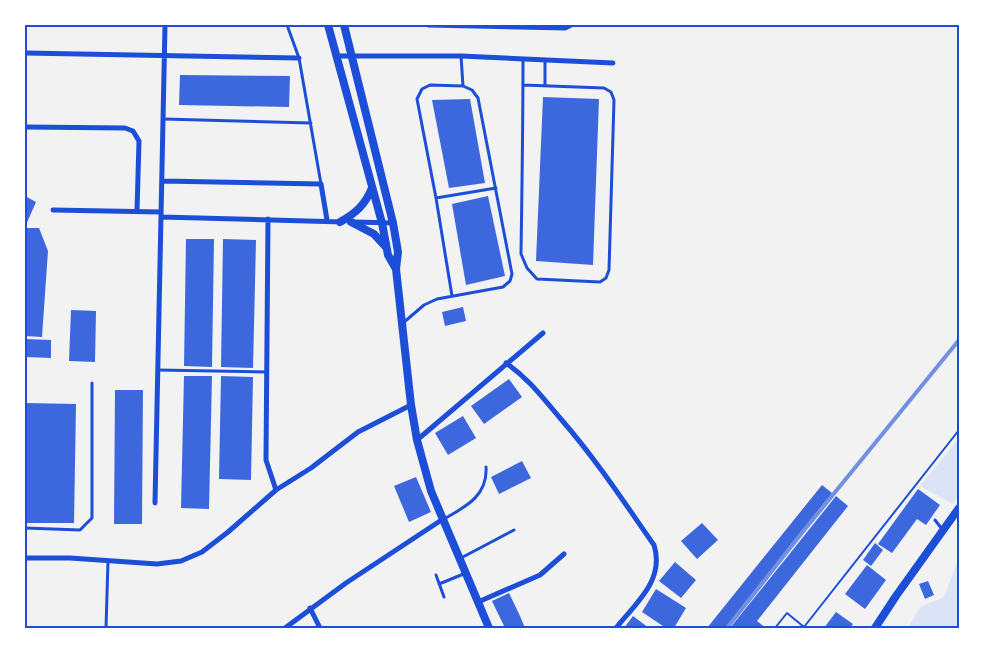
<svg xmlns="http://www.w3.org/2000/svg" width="984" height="653" viewBox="0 0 984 653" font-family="'Sofia Sans Condensed',sans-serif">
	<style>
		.green { fill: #dbe4f7 }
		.building { fill: #3d67dc }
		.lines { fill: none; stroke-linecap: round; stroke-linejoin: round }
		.path { stroke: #1d4ed8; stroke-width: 2 }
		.service { stroke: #1d4ed8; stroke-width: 3 }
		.minor { stroke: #1d4ed8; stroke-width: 5 }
		.tertiary { stroke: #1d4ed8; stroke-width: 8 }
		.rail { stroke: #7290e2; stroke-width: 4 }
		.neatline { fill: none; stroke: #1d4ed8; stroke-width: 2 }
	</style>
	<rect width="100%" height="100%" fill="#f2f2f2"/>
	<path class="green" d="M 959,438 L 959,496 L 953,504 L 920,486 Z
		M 959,558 L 959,628 L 908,628 L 920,607 L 944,597 Z"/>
	<path class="building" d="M 180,75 L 290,76 L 289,107 L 179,105 Z
		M 543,97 L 599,99 L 593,265 L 536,261 Z
		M 470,99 L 485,183 L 449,188 L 432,100 Z
		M 25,196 L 36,202 L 25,227 Z
		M 488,196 L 505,276 L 466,285 L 452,204 Z
		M 25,228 L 39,228 L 48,251 L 42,337 L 25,336 Z
		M 186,239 L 214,239 L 212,367 L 184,366 Z
		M 223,239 L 256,240 L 253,368 L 221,367 Z
		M 463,307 L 466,321 L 445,326 L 442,312 Z
		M 71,310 L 96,311 L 95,362 L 69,361 Z
		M 25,339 L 51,340 L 51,358 L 25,357 Z
		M 184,376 L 212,376 L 209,509 L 181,508 Z
		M 221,376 L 253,377 L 251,480 L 219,479 Z
		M 509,379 L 522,397 L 484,424 L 471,406 Z
		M 115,390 L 143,390 L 142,524 L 114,524 Z
		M 25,403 L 76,404 L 74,523 L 25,523 Z
		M 463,416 L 476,438 L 448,455 L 435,433 Z
		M 522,461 L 531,478 L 499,494 L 491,477 Z
		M 416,477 L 431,512 L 409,522 L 394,486 Z
		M 822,485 L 832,493 L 725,628 L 707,628 Z
		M 918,489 L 940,505 L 926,525 L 917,519 L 892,553 L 878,544 Z
		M 836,496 L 848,506 L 757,621 L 766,628 L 730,628 Z
		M 702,523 L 718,540 L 697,559 L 681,541 Z
		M 875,543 L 883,550 L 871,566 L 863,560 Z
		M 675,562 L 696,580 L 681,598 L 659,581 Z
		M 867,565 L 886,580 L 865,609 L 845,594 Z
		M 928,581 L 934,595 L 925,599 L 919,584 Z
		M 656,589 L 686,608 L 674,628 L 666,628 L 642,612 Z
		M 509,593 L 520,616 L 525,628 L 505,628 L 492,601 Z
		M 836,612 L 853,624 L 850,628 L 824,628 Z
		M 633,616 L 649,628 L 624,628 Z"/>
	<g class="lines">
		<path class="path" d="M 775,628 L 787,613 L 804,627 L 959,430"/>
		<path class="service" d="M 287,25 L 299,58 L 321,184
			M 523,60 C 523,124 522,189 521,254 L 527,268 L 537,279 L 600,282 L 606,278 L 609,270 L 614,100 L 611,92 L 604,88 L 523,85
			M 545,85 L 545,61
			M 163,119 L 311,123
			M 436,198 L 496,188
			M 452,296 L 436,198 L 417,99 L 422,89 L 430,85 L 463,86 L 461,56
			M 403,323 L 424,305 L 437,299 L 503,287 L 510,281 L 512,274 L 478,98 L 472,90 L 463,86
			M 158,370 L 267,372
			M 444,519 C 465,507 488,496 486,467
			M 935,520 L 942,529
			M 25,528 L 80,530 L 92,518 L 92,383
			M 461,558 L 514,530
			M 436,575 L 444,597
			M 439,584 L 466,573
			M 106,628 L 108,561"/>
		<path class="minor" d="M 428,25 L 565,28 L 571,25
			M 25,53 L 299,58
			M 336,56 L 461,56 L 613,63
			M 25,127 L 125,128 L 133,131 L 139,141 L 137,211
			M 162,181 L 321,184 L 327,220
			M 53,210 L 161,212
			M 161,217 L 343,222
			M 268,219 L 266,460 L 276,490
			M 354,222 L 393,223
			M 506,363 C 531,381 541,396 560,418 C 595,458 624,502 654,545 C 665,580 636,603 616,628
			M 417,440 L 543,333
			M 155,503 L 165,25
			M 25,558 L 70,558 L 157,564 L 181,561 L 202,552 L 228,532 L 276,490 L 311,468 L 358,432 L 411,405
			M 478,602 L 540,575 L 564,554
			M 310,608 L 320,628
			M 285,628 L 346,583 L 443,519"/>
		<path class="tertiary" d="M 328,25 L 382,223 L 388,255 L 396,269
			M 344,25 L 393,223 L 398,252 L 396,269 L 411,405 L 417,440 L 431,491 L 489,628
			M 340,222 C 356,213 365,205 372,188
			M 351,222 L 374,234 L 385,246
			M 875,628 L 896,596 L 959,508"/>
		<path class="rail" d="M 727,628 L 801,534 L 959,340"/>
	</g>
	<rect width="984" height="653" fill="none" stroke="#ffffff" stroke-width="52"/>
	<rect x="26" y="26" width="932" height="601" class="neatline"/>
</svg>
